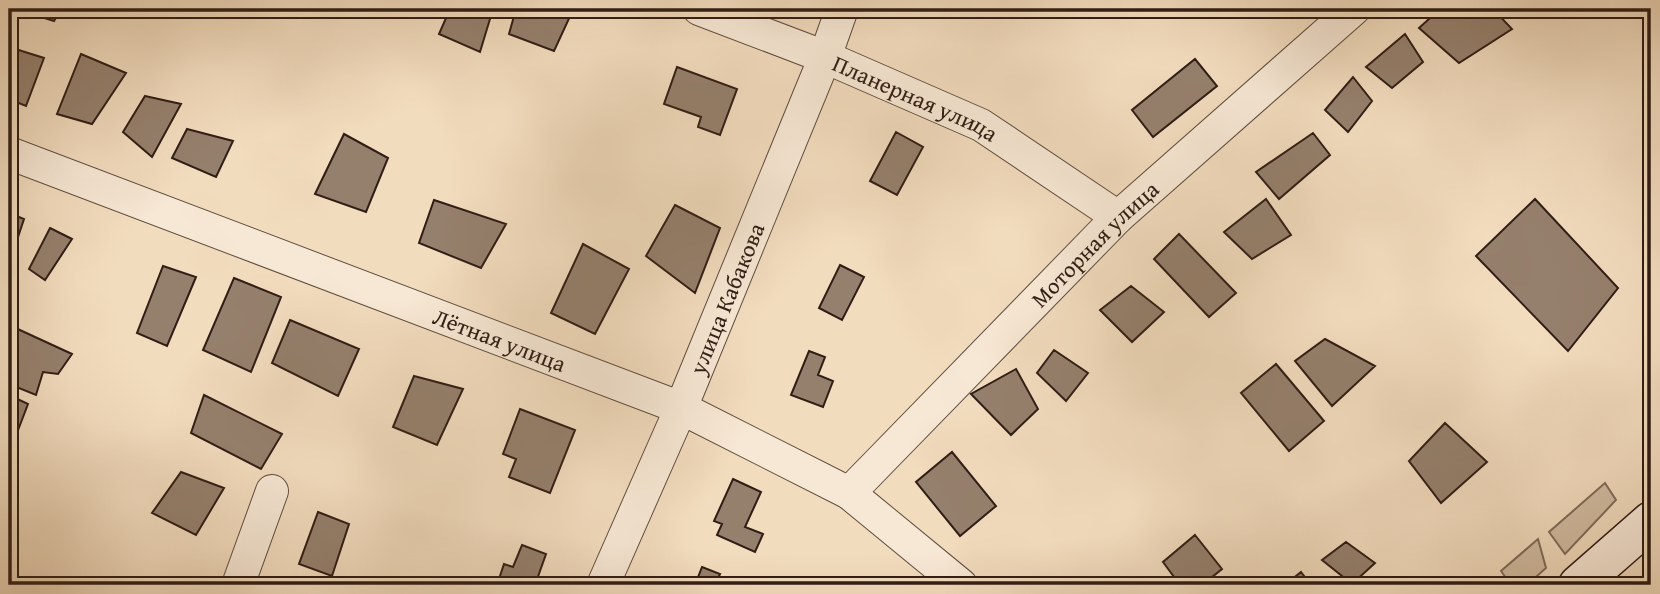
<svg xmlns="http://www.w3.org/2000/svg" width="1660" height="594" viewBox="0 0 1660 594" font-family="'Gentium Book Plus',serif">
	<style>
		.green { fill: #d1bca1; stroke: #806c5b; stroke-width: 2 }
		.building { fill: #95806d; stroke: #301d15; stroke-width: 2 }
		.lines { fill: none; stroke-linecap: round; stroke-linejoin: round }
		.street-casing { stroke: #604d3f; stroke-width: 34 }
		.secondary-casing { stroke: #301d15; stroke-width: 41 }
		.street { stroke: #f7e8d5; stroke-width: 32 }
		.secondary { stroke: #f7e8d5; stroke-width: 38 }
		.labels { text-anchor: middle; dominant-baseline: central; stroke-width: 6; stroke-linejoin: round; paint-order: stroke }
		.street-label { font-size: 23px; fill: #301d15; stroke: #f7e8d5 }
	</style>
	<rect width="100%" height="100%" fill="#f2dcbe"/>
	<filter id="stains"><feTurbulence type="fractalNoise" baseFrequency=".00286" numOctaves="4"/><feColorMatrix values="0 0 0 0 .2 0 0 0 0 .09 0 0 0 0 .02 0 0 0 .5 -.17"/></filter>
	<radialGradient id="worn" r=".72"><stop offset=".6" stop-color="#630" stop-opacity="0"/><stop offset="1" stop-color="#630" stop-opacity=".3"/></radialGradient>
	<path class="green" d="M 1605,483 L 1616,500 L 1565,554 L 1549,532 Z
		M 1538,539 L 1546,568 L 1527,585 L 1511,585 L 1501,571 Z"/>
	<path class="building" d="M 16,9 L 61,9 L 54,21 Z
		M 450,9 L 493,9 L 480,52 L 439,34 Z
		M 516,9 L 565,9 L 572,12 L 554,51 L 509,34 Z
		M 1440,9 L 1493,9 L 1512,29 L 1459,63 L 1419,28 Z
		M 1405,34 L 1423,62 L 1392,88 L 1366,67 Z
		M 9,47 L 44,58 L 26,106 L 9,99 Z
		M 81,54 L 126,73 L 92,124 L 57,114 Z
		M 1195,59 L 1217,86 L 1153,137 L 1132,110 Z
		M 677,67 L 737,89 L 720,135 L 698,127 L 701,117 L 664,104 Z
		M 1353,77 L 1372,101 L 1348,132 L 1325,110 Z
		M 145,96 L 181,104 L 152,157 L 123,132 Z
		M 187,129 L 233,141 L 216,177 L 172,158 Z
		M 896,132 L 923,147 L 897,195 L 870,181 Z
		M 1313,133 L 1330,155 L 1279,199 L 1256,172 Z
		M 344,134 L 388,158 L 366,212 L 315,194 Z
		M 1266,199 L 1291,235 L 1252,259 L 1224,232 Z
		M 1535,199 L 1618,288 L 1568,351 L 1476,256 Z
		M 434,200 L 506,224 L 481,268 L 419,243 Z
		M 675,205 L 720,228 L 695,293 L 646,256 Z
		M 9,213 L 24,219 L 17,240 L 9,236 Z
		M 50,228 L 72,239 L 45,280 L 29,269 Z
		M 1179,234 L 1236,293 L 1209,317 L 1154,259 Z
		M 583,244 L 629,269 L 595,334 L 551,313 Z
		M 840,265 L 864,277 L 842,320 L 819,308 Z
		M 163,266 L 196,277 L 167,346 L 137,333 Z
		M 234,278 L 281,297 L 251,372 L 203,350 Z
		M 1131,286 L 1164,312 L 1132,342 L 1100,310 Z
		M 290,320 L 359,349 L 338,396 L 272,363 Z
		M 9,325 L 72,354 L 58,374 L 43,372 L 36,395 L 9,384 Z
		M 1325,339 L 1375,366 L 1332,406 L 1295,361 Z
		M 1054,350 L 1088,373 L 1066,401 L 1037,373 Z
		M 809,351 L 825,357 L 818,375 L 833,381 L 823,407 L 791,395 Z
		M 1276,364 L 1324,421 L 1289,451 L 1241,393 Z
		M 1016,369 L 1038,409 L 1011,435 L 971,394 Z
		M 414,376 L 463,389 L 437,445 L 393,427 Z
		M 9,395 L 28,404 L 10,451 L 9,451 Z
		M 204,395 L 282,434 L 261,469 L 191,433 Z
		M 520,409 L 575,430 L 550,493 L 509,477 L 516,459 L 503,454 Z
		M 1445,423 L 1487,462 L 1441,503 L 1409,461 Z
		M 952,452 L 996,506 L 960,536 L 916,482 Z
		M 181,472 L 224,488 L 196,535 L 152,513 Z
		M 733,479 L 761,492 L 745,527 L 763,534 L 755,552 L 717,535 L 722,524 L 714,521 Z
		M 318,512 L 349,524 L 332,576 L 299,564 Z
		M 1195,535 L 1222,569 L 1202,585 L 1180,585 L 1163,562 Z
		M 1346,542 L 1375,563 L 1352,584 L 1322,560 Z
		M 522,545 L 546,554 L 535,585 L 508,585 L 498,582 L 504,564 L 513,567 Z
		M 702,567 L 720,574 L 715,585 L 695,585 Z
		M 1651,570 L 1651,585 L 1634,585 Z
		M 1301,572 L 1311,585 L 1285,585 Z"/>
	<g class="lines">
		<defs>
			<g id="street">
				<path id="s1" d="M 699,9 L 825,57 L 981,125 L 1118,217"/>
				<path id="s2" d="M 9,153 L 681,408 L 849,493 L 961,585"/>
				<path id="s3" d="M 849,493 L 1118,217 L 1354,9"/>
				<path d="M 238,585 L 272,491"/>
				<path id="s4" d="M 603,585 L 681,408 L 825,57 L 842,9"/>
			</g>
			<path id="secondary" d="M 1578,585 L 1651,521"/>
		</defs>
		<use href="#street" class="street-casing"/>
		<use href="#secondary" class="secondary-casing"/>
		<use href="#street" class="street"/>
		<use href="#secondary" class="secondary"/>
	</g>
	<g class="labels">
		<g class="street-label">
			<text stroke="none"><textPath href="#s1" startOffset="234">Планерная улица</textPath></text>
			<text stroke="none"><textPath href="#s3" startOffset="350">Моторная улица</textPath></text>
			<text stroke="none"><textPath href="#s4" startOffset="312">улица Кабакова</textPath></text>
			<text stroke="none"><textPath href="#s2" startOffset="525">Лётная улица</textPath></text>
		</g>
	</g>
	<rect width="1660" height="594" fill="none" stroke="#f2dcbe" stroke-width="35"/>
	<rect x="10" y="10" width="1639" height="573" fill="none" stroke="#301d15" stroke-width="3.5"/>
	<rect x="18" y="18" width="1625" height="559" fill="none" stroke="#301d15" stroke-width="2"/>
	<rect width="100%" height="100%" filter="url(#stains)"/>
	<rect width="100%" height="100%" fill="url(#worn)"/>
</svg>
